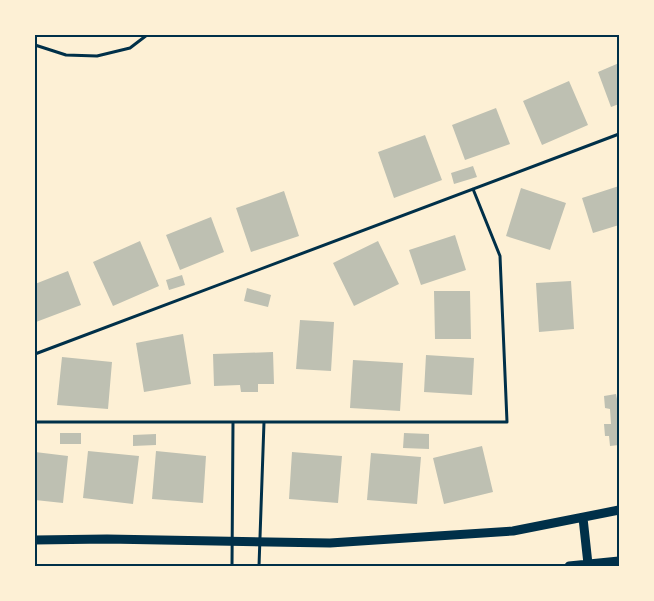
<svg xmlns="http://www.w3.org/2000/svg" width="654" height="601" viewBox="0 0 654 601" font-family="Overpass,sans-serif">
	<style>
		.building { fill: #bec0b2 }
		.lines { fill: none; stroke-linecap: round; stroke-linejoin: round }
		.service { stroke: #003049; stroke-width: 3 }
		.secondary { stroke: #003049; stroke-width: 9 }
		.neatline { fill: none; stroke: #003049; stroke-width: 2 }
	</style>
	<rect width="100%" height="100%" fill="#fdf0d5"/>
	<path class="building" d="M 619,63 L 619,104 L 611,107 L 598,72 Z
		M 569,81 L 588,125 L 542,145 L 523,101 Z
		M 496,108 L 510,144 L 465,160 L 452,125 Z
		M 425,135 L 442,180 L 394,198 L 378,152 Z
		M 473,166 L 477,177 L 454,184 L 451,173 Z
		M 619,186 L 619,225 L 593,233 L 582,198 Z
		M 521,188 L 566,203 L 550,250 L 506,236 Z
		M 284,191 L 299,236 L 251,252 L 236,208 Z
		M 211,217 L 224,252 L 180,270 L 166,235 Z
		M 455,235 L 466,270 L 421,285 L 409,250 Z
		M 140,241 L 159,286 L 113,306 L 93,262 Z
		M 378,241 L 399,284 L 354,306 L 333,263 Z
		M 68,271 L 81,305 L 36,322 L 35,319 L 35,284 Z
		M 182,275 L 185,285 L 169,290 L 166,280 Z
		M 571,281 L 574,329 L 539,332 L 536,283 Z
		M 247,288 L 271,295 L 268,307 L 244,301 Z
		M 434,291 L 470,291 L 471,339 L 435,339 Z
		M 300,320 L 334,322 L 331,371 L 296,369 Z
		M 183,334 L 191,384 L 144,392 L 136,343 Z
		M 273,352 L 274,384 L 258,384 L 258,392 L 241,392 L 240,385 L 214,386 L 213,354 Z
		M 426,355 L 474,358 L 472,395 L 424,392 Z
		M 62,357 L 112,362 L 108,409 L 57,405 Z
		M 353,360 L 403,363 L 400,411 L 350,408 Z
		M 616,394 L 617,399 L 619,399 L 619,445 L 610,446 L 609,436 L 605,436 L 604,424 L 611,424 L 610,409 L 605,408 L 604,396 Z
		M 60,433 L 81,433 L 81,444 L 60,444 Z
		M 404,433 L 429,434 L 429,449 L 403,448 Z
		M 156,434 L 156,445 L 133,446 L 133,435 Z
		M 482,446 L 493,492 L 444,504 L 433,458 Z
		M 88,451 L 139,456 L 133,504 L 83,498 Z
		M 156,451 L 206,456 L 203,503 L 152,499 Z
		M 35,452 L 68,456 L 63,503 L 35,500 Z
		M 292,452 L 342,456 L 338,503 L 289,499 Z
		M 371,453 L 421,457 L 417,504 L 367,500 Z"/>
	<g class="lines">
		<path class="service" d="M 35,45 L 66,55 L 97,56 L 130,48 L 147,35
			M 35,354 L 619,134
			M 35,422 L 507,422 L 500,256 L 473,189
			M 232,566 L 233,422
			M 259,566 L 264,422"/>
		<path class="secondary" d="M 583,518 L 588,564
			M 35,540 L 107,539 L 330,543 L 513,531 L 619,510
			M 569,566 L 619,561"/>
	</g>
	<rect width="654" height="601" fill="none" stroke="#fdf0d5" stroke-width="72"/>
	<rect x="36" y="36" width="582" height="529" class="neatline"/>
</svg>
